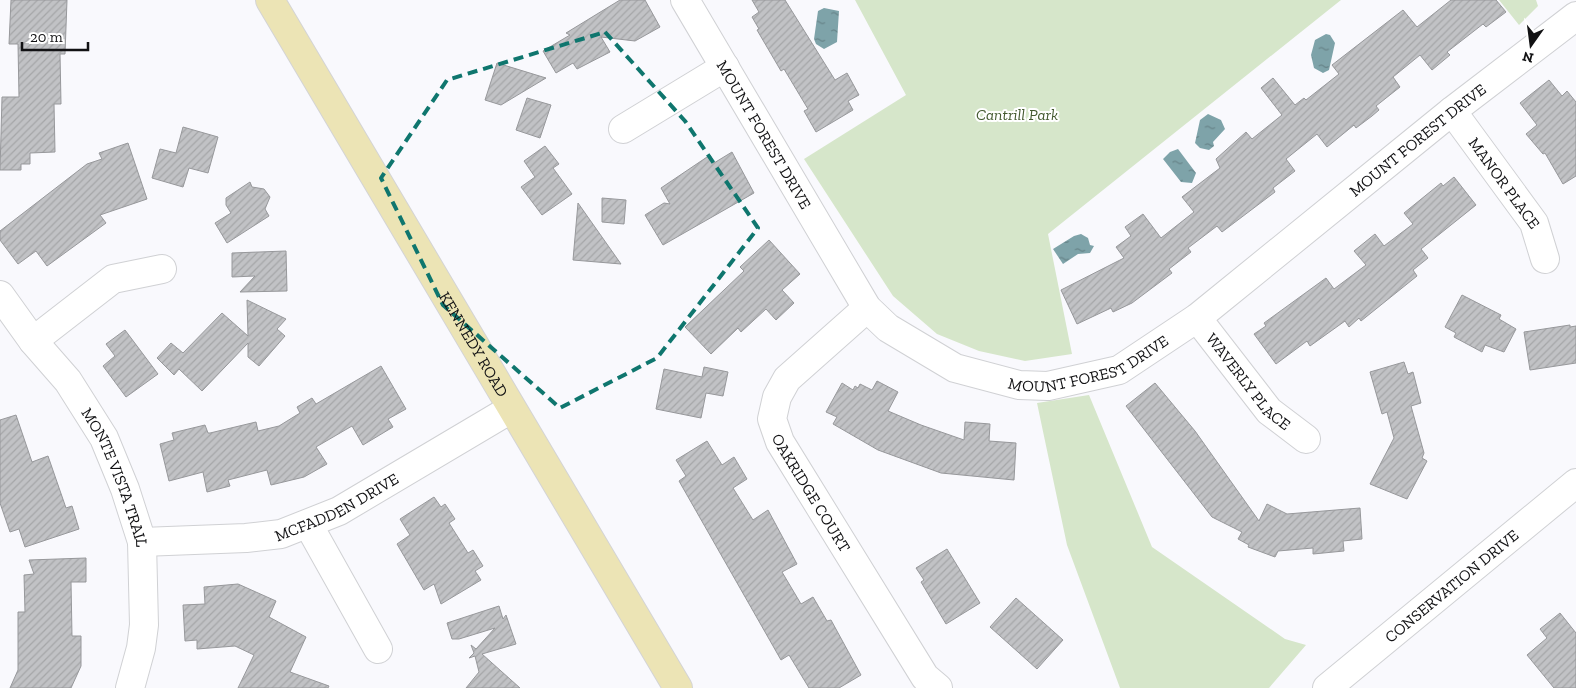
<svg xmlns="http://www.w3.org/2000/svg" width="1576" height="688" viewBox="0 0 1576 688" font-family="'Zilla Slab',serif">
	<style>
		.park { fill: #d6e6ca }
		.water { fill: url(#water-ripples) }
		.building { fill: url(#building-hatch); stroke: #97989b }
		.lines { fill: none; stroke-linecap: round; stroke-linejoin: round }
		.minor-casing { stroke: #d0d1d4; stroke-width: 30 }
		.major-casing { stroke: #d4d4d5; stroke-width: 30 }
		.minor { stroke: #fff; stroke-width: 28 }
		.major { stroke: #ece4b5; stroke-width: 28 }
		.marked { fill: none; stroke: #0f766e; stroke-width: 4; stroke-dasharray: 10 6; stroke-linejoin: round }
		.labels { text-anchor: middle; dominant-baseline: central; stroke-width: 4; stroke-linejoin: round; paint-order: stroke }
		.park-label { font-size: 16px; font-style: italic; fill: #43592f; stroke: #fff }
		.street-label { font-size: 16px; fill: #121214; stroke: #fff }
	</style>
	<defs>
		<pattern id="water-ripples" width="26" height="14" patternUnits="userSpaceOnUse" patternTransform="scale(1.25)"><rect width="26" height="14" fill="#7ea3a9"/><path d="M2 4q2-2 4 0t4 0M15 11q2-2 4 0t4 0" fill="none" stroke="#668388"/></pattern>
		<pattern id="building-hatch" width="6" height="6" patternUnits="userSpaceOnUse" patternTransform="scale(1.25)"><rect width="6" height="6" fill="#c1c2c5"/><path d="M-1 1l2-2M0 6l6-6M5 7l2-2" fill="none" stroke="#a5a6a8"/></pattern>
	</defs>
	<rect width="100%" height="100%" fill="#f9f9fd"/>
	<path class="park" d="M 855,0 L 1341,0 L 1048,234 L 1072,354 L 1025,361 L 979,351 L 937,334 L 893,296 L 804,159 L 906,95 Z
		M 1499,0 L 1536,0 L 1538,6 L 1519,25 Z
		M 1089,395 L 1152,547 L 1285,639 L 1306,645 L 1269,688 L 1120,688 L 1067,545 L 1037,403 Z"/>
	<path class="water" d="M 824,8 L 839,11 L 837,42 L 824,49 L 816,44 L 814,39 L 818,11 Z
		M 1326,34 L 1330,35 L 1335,43 L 1329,70 L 1323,73 L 1314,68 L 1311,55 L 1315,40 Z
		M 1208,114 L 1221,120 L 1225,129 L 1213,142 L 1214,146 L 1209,150 L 1200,148 L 1195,143 L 1200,120 Z
		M 1178,149 L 1196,173 L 1192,183 L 1181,182 L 1163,159 L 1170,152 Z
		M 1081,234 L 1088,238 L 1090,245 L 1094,246 L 1090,253 L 1078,254 L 1063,264 L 1053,249 L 1074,236 Z"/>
	<path class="building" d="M 11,0 L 67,0 L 65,54 L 60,54 L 61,104 L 54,104 L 55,152 L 30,153 L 30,164 L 21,164 L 21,170 L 0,170 L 2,97 L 19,97 L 18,44 L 9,44 Z
		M 620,0 L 645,0 L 660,27 L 635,41 L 601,37 L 610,52 L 577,69 L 573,63 L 556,73 L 543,51 L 570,35 L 566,33 Z
		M 752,0 L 785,0 L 835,80 L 847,73 L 859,95 L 848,101 L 853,110 L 816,132 L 804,111 L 808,109 L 784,69 L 781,71 L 757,30 L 759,29 L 752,17 L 759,12 Z
		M 1451,0 L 1496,0 L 1506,12 L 1486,27 L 1483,24 L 1447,52 L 1450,55 L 1432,70 L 1420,55 L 1393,77 L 1400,87 L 1376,106 L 1379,110 L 1372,116 L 1356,128 L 1354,125 L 1327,147 L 1317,134 L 1286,159 L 1295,171 L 1273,188 L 1275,192 L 1222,232 L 1217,226 L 1188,248 L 1191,252 L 1169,269 L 1172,273 L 1132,303 L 1113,312 L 1111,308 L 1077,324 L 1061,290 L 1124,258 L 1116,247 L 1131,236 L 1125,227 L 1143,214 L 1161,238 L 1194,212 L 1182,197 L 1220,168 L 1216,159 L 1246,132 L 1252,139 L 1282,115 L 1261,88 L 1273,78 L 1295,105 L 1304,98 L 1306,100 L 1339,74 L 1332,65 L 1403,10 L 1417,27 Z
		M 497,63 L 546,78 L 501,105 L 485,100 Z
		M 1549,80 L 1562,96 L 1567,91 L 1576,102 L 1576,176 L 1563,184 L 1545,153 L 1543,154 L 1526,134 L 1537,125 L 1520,103 Z
		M 527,98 L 551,105 L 540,138 L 516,130 Z
		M 183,127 L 218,137 L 208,173 L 189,168 L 183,187 L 152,178 L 160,149 L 176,153 Z
		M 128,143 L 147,199 L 100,215 L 106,223 L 47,266 L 36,251 L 18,264 L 0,240 L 0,231 L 87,164 L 102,159 L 99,153 Z
		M 545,146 L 559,164 L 553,168 L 572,194 L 542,215 L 521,187 L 535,177 L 524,161 Z
		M 732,152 L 754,193 L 663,245 L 645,215 L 664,203 L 670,204 L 661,188 L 710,155 L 714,163 Z
		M 1454,177 L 1476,205 L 1421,249 L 1428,258 L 1413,270 L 1417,276 L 1361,321 L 1359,318 L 1349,327 L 1345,321 L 1310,346 L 1307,341 L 1276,364 L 1254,334 L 1266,326 L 1264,323 L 1326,278 L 1334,289 L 1366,265 L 1354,251 L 1375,234 L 1384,246 L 1413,224 L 1404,213 L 1441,183 L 1443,186 Z
		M 250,182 L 252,187 L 264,189 L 270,197 L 265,209 L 269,216 L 227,243 L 215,223 L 231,213 L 226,205 L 226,198 Z
		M 602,198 L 626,200 L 624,224 L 602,222 Z
		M 578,203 L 621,264 L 573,260 Z
		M 769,240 L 800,274 L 782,290 L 794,303 L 776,320 L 766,309 L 741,332 L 738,328 L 711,354 L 685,327 L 744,271 L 740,267 Z
		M 286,251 L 287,291 L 240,292 L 255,276 L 232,277 L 232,253 Z
		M 1462,295 L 1501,315 L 1499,319 L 1516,329 L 1504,352 L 1485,345 L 1482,352 L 1454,337 L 1456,333 L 1445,327 Z
		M 247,300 L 286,319 L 277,329 L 285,336 L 259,366 L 248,357 L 248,343 L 202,391 L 179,369 L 174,375 L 157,358 L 171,343 L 183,353 L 222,313 L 248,336 Z
		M 1570,325 L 1570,327 L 1576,326 L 1576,363 L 1530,370 L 1524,332 Z
		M 125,330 L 158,374 L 126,397 L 103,366 L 115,356 L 106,344 Z
		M 1404,362 L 1408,374 L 1413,372 L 1421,403 L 1411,406 L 1424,453 L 1422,458 L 1427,461 L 1407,499 L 1370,484 L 1394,438 L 1387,412 L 1382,414 L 1370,372 Z
		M 381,366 L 406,409 L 388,419 L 393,427 L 363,445 L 352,426 L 316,447 L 327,464 L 304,477 L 271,485 L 267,470 L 228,480 L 230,486 L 207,492 L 203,472 L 169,481 L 160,444 L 174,440 L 172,433 L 205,425 L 208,433 L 210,433 L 256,422 L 258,431 L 279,426 L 300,413 L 297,407 L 312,398 L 316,404 Z
		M 704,367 L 728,372 L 723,396 L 706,393 L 701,418 L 656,409 L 664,369 L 702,377 Z
		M 877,381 L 898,392 L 888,411 L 921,425 L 964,440 L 965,422 L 990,424 L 989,441 L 1016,443 L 1014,480 L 941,473 L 878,450 L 833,424 L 837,417 L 826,412 L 842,383 L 853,390 L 855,386 L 858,388 L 860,384 L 872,390 Z
		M 1155,383 L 1195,431 L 1259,521 L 1267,504 L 1287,514 L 1360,508 L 1362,539 L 1343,541 L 1344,551 L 1313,554 L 1313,548 L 1278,551 L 1275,557 L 1248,547 L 1249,545 L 1238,539 L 1242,532 L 1212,517 L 1126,406 Z
		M 16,415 L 32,462 L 48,456 L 66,508 L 72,506 L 79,529 L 25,547 L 19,529 L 10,532 L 0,503 L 0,420 Z
		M 707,441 L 722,465 L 734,457 L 747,479 L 733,488 L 753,520 L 768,510 L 797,564 L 782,572 L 801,604 L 813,597 L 827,621 L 831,620 L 861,675 L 839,688 L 809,688 L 789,655 L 781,660 L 679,481 L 686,476 L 676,460 Z
		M 434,497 L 441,507 L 445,504 L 455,519 L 449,523 L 468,553 L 473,550 L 483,566 L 475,571 L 481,580 L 441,604 L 434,584 L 424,590 L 397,544 L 410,535 L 400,519 Z
		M 947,549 L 980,603 L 946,624 L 921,582 L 924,580 L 916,568 Z
		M 86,558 L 86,582 L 71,582 L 72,636 L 81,636 L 81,666 L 71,688 L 10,688 L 18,670 L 18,612 L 25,612 L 24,575 L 34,574 L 29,560 Z
		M 238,584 L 276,601 L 269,617 L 306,637 L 290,672 L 329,686 L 328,688 L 238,688 L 254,655 L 235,646 L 197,649 L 197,640 L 185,641 L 183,605 L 205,604 L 204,587 Z
		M 1016,598 L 1063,640 L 1037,669 L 990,627 Z
		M 499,606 L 503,619 L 506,615 L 516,644 L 482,654 L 520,688 L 466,688 L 479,672 L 475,656 L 469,658 L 474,653 L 471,645 L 476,649 L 495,628 L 459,639 L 452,639 L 447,623 Z
		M 1560,613 L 1576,633 L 1576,688 L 1554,688 L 1527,655 L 1547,638 L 1540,629 Z"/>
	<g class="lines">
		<defs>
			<g id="minor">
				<path id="s1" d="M 685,0 L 867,308 L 888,328 L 955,368 L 1019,385 L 1048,386 L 1119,370 L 1197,318 L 1452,111 L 1576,16"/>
				<path id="s2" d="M 1452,111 L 1534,223 L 1545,259"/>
				<path d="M 623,129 L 725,67"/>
				<path id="s3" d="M 0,295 L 33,341 L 68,381 L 104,438 L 125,489 L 142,542 L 144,625 L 141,648 L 130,688"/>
				<path id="s4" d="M 867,308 L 787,379 L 777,397 L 772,419 L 780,442 L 925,677 L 938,688"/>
				<path id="s5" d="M 1197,318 L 1269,411 L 1306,439"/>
				<path d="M 33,341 L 113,279 L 162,269"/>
				<path d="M 308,524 L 378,649"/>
				<path id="s6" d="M 142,542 L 246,538 L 281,534 L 339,511 L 511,409"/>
				<path id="s7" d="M 1327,688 L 1576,483"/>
			</g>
			<g id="major">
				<path id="s8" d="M 270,0 L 678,688"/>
			</g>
		</defs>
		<use href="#minor" class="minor-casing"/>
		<use href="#major" class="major-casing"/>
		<use href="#minor" class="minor"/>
		<use href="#major" class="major"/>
	</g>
	<path class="marked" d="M 605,32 L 685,121 L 758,228 L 657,358 L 560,408 L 443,305 L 381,178 L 447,80 Z"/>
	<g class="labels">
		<g class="park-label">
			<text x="1017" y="114">Cantrill Park</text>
		</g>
		<g class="street-label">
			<text stroke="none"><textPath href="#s1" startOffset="156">MOUNT FOREST DRIVE</textPath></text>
			<text stroke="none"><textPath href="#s1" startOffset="1010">MOUNT FOREST DRIVE</textPath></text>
			<text stroke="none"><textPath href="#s2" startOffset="89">MANOR PLACE</textPath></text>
			<text stroke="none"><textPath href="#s8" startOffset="400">KENNEDY ROAD</textPath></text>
			<text stroke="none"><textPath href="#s1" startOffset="605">MOUNT FOREST DRIVE</textPath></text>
			<text stroke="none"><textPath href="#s5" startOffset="82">WAVERLY PLACE</textPath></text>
			<text stroke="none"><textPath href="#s3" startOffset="218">MONTE VISTA TRAIL</textPath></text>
			<text stroke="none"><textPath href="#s4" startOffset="234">OAKRIDGE COURT</textPath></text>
			<text stroke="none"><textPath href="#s6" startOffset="201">MCFADDEN DRIVE</textPath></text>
			<text stroke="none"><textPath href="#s7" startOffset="161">CONSERVATION DRIVE</textPath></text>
		</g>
	</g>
	<g transform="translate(1531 45) rotate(194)" stroke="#ffffff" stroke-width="4" paint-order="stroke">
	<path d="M0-4L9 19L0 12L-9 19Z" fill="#121214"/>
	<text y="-8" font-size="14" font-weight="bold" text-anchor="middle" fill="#121214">N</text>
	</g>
	<path d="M22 42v8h66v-8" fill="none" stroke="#121214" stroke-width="2.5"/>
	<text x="30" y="42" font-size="15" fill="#121214" stroke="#ffffff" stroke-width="4" paint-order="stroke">20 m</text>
</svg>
